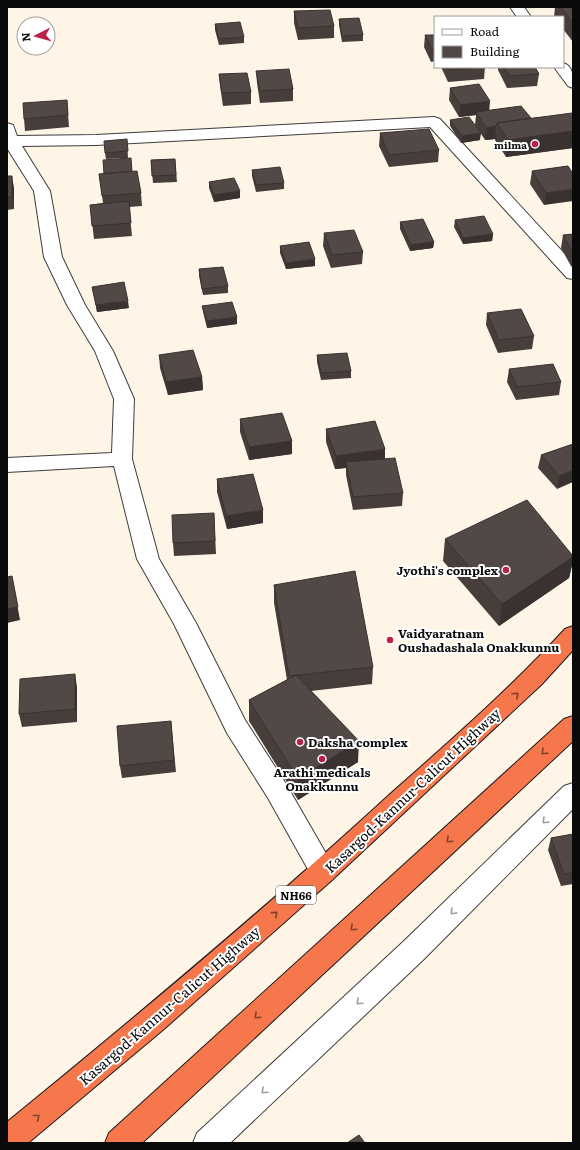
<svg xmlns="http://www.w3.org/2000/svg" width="580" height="1150" viewBox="0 0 580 1150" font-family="Literata,serif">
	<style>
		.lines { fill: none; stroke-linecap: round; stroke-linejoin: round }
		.minor-casing { stroke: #3d3d3d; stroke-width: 2 }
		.highway-casing { stroke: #1b1b1b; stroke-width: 2 }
		.minor { fill: #fff; fill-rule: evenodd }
		.highway { fill: #f7774d; fill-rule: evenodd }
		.wall { fill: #473e3c }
		.shaded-wall { fill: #393231 }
		.building { fill: #524846; stroke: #393231 }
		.oneway { stroke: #80402c }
		.oneway2 { stroke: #9d9d9d }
		.poi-dot { fill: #ba2149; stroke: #fff; stroke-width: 1.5 }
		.labels { text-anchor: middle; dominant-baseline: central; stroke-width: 4; stroke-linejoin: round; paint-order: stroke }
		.far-poi-label { font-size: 10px; font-weight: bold; fill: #0a0a0a; stroke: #fff; text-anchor: end }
		.shield { fill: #fff; stroke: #545454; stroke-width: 1 }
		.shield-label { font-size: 11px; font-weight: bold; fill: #0a0a0a }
		.poi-label { font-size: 12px; font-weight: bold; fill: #0a0a0a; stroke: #fff; text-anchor: start }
		.near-street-label { font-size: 14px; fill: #0a0a0a; stroke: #fff }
	</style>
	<rect width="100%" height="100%" fill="#fff5e7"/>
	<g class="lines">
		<defs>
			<path id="minor" d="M 510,7 L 524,7 L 531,17 L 517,17 Z
				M 563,63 C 574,66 573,78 573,88 L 568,86 L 554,67 L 563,67 Z
				M 434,117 L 440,119 L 573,263 L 573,279 L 567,278 L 430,127 L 96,145 L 22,146 L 50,191 L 62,257 L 85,305 L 113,351 L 134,399 L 132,459 L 159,559 L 196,623 L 245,720 L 286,784 L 332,864 L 336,872 L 332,880 L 323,883 L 314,880 L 268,798 L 227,733 L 174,624 L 137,559 L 114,466 L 7,472 L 7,458 L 112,453 L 114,399 L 95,351 L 67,305 L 44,257 L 34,191 L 7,148 L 7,123 L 13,125 L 17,136 L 96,135 Z
				M 573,783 L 573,809 L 424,959 L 230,1143 L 193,1143 L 197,1133 L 404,941 L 564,786 Z"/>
			<path id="highway" d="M 573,626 L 573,650 L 542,684 L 332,880 L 164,1029 L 28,1143 L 7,1143 L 7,1122 C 137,1016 265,909 388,796 C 449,742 510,689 565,629 Z
				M 573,716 L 573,741 L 142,1143 L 105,1143 L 109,1133 L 564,719 Z"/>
		</defs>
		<use href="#minor" class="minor-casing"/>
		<use href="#highway" class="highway-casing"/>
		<use href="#minor" class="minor"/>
		<use href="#highway" class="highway"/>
	</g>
	<path class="wall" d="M 555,7 L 573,7 L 573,42 L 563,29 L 563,17 L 554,17 Z
		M 294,11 L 334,26 L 334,38 L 298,40 L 294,23 Z
		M 339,19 L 363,35 L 363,41 L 342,42 L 339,25 Z
		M 215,24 L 244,37 L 244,43 L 219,45 L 215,30 Z
		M 425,35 L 435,35 L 435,61 L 431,62 L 424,47 Z
		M 441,67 L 485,67 L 484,79 L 448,82 Z
		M 498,67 L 535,67 L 539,74 L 537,86 L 507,88 L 498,70 Z
		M 256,71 L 293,89 L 293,101 L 260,103 L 257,83 Z
		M 219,74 L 251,92 L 251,104 L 223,106 L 220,86 Z
		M 450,88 L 489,111 L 531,118 L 573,114 L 573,148 L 506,157 L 495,140 L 495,139 L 485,140 L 475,125 L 476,115 L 459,117 L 449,100 Z
		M 67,100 L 69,127 L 25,131 L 24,119 Z
		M 450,120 L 480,140 L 461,143 L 450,126 Z
		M 380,133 L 439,150 L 438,162 L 389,167 L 379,146 Z
		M 127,139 L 128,158 L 106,159 L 105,153 Z
		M 175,159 L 177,182 L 153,183 L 151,160 Z
		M 568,166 L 544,205 L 530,184 L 532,171 Z
		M 252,170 L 284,183 L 284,189 L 256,192 L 252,176 Z
		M 132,171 L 141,193 L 142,206 L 129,207 L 132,236 L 94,239 L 90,205 L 103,203 L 99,174 Z
		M 7,176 L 14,188 L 14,209 L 7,210 Z
		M 209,182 L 240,191 L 240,198 L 214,202 L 209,188 Z
		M 455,220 L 493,234 L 492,241 L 463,244 L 454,227 Z
		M 400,222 L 434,242 L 433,248 L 410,251 L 400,229 Z
		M 324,233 L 363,252 L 362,264 L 331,268 L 323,246 Z
		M 573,234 L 573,268 L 571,266 L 561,248 L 563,235 Z
		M 280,246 L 315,266 L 286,269 L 280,253 Z
		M 199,269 L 228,286 L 228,293 L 203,295 L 199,276 Z
		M 92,287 L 129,308 L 97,312 Z
		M 202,306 L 237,317 L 237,324 L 207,328 L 203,312 Z
		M 487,313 L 534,336 L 532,349 L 498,353 L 486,325 Z
		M 159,355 L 202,377 L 203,390 L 168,395 L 160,368 Z
		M 317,355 L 351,371 L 351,378 L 321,380 L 317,362 Z
		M 509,369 L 561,382 L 559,395 L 516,400 L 507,382 Z
		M 240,419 L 292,441 L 292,454 L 249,460 L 240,432 Z
		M 326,429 L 385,459 L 403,493 L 402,506 L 353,510 L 346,475 L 346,468 L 335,469 L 326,442 Z
		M 573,444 L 557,489 L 538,468 L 541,455 Z
		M 217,479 L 263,523 L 227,529 L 217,492 Z
		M 214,513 L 216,554 L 174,556 L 173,543 Z
		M 445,539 L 573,556 L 573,561 L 569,578 L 499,626 L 443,561 Z
		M 274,585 L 373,667 L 372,684 L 311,691 L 358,762 L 298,800 L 249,721 L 249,700 L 287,680 L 274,603 Z
		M 77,687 L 77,722 L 22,727 L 19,714 Z
		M 171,721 L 176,772 L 122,778 L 120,766 Z
		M 573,834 L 573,884 L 561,886 L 548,850 L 551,838 Z"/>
	<path class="shaded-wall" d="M 490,101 L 489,113 L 476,112 L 476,115 L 459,117 L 460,105 Z
		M 496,126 L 495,139 L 485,140 L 486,128 Z
		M 573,131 L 573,148 L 506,157 L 508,140 Z
		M 481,133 L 480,140 L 461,143 L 462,136 Z
		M 12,176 L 14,188 L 14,209 L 12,197 Z
		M 573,189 L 573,201 L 544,205 L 546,193 Z
		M 240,191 L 240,198 L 214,202 L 214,195 Z
		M 493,234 L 492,241 L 463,244 L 463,238 Z
		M 434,242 L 433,248 L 410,251 L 411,245 Z
		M 315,259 L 315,266 L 286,269 L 286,263 Z
		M 128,301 L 129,308 L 97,312 L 96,305 Z
		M 237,317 L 237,324 L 207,328 L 207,321 Z
		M 202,377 L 203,390 L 168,395 L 166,382 Z
		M 292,441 L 292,454 L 249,460 L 249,447 Z
		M 385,449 L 385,462 L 346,462 L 346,468 L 335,469 L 336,456 Z
		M 573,470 L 573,482 L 557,489 L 559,476 Z
		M 263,510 L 263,523 L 227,529 L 226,516 Z
		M 573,557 L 573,561 L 569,578 L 499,626 L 502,604 Z
		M 12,576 L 20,620 L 7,623 L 7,609 Z
		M 75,674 L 77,687 L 77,722 L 75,709 Z
		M 359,741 L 358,762 L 298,800 L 298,779 Z"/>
	<path class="building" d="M 561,7 L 573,7 L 573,23 Z
		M 330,10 L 334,26 L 298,28 L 294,11 Z
		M 359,18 L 363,35 L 342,36 L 339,19 Z
		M 240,22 L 244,37 L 219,39 L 215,24 Z
		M 425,35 L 435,35 L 435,49 L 432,50 Z
		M 447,67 L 481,67 L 449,70 Z
		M 504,67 L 535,67 L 539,74 L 509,76 Z
		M 289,69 L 293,89 L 260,91 L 256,71 Z
		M 247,73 L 251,92 L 222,93 L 219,74 Z
		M 479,84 L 490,101 L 460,105 L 450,88 Z
		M 67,100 L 68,115 L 24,119 L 23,103 Z
		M 521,106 L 531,118 L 497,123 L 496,126 L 486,128 L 476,112 Z
		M 572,113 L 573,114 L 573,131 L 508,140 L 497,123 Z
		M 469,117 L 481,133 L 462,136 L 450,120 Z
		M 429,129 L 439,150 L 389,155 L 380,133 Z
		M 127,139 L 128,151 L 105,153 L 104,141 Z
		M 131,158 L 132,171 L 104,174 L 103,160 Z
		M 175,159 L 176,175 L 152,176 L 151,160 Z
		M 568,166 L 573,174 L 573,189 L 546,193 L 532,171 Z
		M 280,167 L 284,183 L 256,185 L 252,170 Z
		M 137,171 L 141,193 L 102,196 L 99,174 Z
		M 7,176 L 12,176 L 12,197 L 7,197 Z
		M 234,178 L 240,191 L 214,195 L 209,182 Z
		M 129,201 L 131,223 L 92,226 L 90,205 Z
		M 484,216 L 493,234 L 463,238 L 455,220 Z
		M 423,219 L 434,242 L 411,245 L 400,222 Z
		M 354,230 L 363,252 L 332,255 L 324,233 Z
		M 573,234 L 573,253 L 563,235 Z
		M 309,242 L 315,259 L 286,263 L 280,246 Z
		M 223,267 L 228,286 L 202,289 L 199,269 Z
		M 124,282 L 128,301 L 96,305 L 92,287 Z
		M 232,302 L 237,317 L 207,321 L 202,306 Z
		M 521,309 L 534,336 L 499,340 L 487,313 Z
		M 193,350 L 202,377 L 166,382 L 159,355 Z
		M 347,353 L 351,371 L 321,373 L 317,355 Z
		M 553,364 L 561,382 L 517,387 L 509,369 Z
		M 282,413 L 292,441 L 249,447 L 240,419 Z
		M 375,421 L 385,449 L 336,456 L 326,429 Z
		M 573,444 L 573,470 L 559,476 L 541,455 Z
		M 395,458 L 403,493 L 353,497 L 346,462 Z
		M 253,474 L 263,510 L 226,516 L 217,479 Z
		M 527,500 L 573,556 L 573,557 L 502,604 L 445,539 Z
		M 214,513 L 215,541 L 173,543 L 172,515 Z
		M 355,571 L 373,667 L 289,676 L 274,585 Z
		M 12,576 L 18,607 L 7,609 L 7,577 Z
		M 75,674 L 75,709 L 19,714 L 20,679 Z
		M 296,675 L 359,741 L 298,779 L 249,700 Z
		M 171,721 L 174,760 L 120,766 L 117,726 Z
		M 573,834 L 573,873 L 564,874 L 551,838 Z
		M 359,1135 L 365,1143 L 347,1143 Z"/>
	<defs><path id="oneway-chevron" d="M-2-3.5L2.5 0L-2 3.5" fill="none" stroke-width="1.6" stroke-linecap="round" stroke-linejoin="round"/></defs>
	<g class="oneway">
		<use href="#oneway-chevron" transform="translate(516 695) rotate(-43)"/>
		<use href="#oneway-chevron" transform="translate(544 752) rotate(137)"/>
		<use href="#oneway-chevron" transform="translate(449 840) rotate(137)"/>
		<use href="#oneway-chevron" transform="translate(275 914) rotate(-41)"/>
		<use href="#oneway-chevron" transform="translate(353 928) rotate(137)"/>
		<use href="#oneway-chevron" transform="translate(257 1016) rotate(137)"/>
		<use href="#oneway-chevron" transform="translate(37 1117) rotate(-39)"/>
	</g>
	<g class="oneway2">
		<use href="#oneway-chevron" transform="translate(545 821) rotate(135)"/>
		<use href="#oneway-chevron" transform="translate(453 912) rotate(135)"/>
		<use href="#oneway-chevron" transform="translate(359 1002) rotate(137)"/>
		<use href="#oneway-chevron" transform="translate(264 1091) rotate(137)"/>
	</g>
	<g class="poi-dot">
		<circle cx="535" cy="144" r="4"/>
		<circle cx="506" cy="570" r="4"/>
		<circle cx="390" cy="640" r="4"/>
		<circle cx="300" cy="742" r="4"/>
		<circle cx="322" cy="759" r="4"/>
	</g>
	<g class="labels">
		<g class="far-poi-label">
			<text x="527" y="144">milma</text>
		</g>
		<rect class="shield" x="276" y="886" width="40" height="18" rx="3"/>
		<g class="shield-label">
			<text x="296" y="895">NH66</text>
		</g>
		<g class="poi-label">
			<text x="498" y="570" text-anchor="end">Jyothi's complex</text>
			<text x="398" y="633">Vaidyaratnam<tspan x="398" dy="14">Oushadashala Onakkunnu</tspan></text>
			<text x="308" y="742">Daksha complex</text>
			<text x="322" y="772" text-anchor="middle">Arathi medicals<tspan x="322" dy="14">Onakkunnu</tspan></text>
		</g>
		<g class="near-street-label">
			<text transform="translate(412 790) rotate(-43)">Kasargod-Kannur-Calicut Highway</text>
			<text transform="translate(169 1005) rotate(-41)">Kasargod-Kannur-Calicut Highway</text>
		</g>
	</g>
	<rect width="580" height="1150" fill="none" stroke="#0a0a0a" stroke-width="16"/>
	<rect x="434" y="16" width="130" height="52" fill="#ffffff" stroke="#9d9d9d"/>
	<rect x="442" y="29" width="20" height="6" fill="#ffffff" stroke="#9d9d9d"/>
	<text x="470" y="36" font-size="12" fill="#0a0a0a">Road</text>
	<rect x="442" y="46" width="20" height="12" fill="#524846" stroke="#9d9d9d"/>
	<text x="470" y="56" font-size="12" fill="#0a0a0a">Building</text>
	<g transform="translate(36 36) rotate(264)"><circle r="19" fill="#ffffff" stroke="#9d9d9d"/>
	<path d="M0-3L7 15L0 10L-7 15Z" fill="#ba2149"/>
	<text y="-6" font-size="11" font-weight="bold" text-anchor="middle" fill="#0a0a0a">N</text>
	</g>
</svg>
